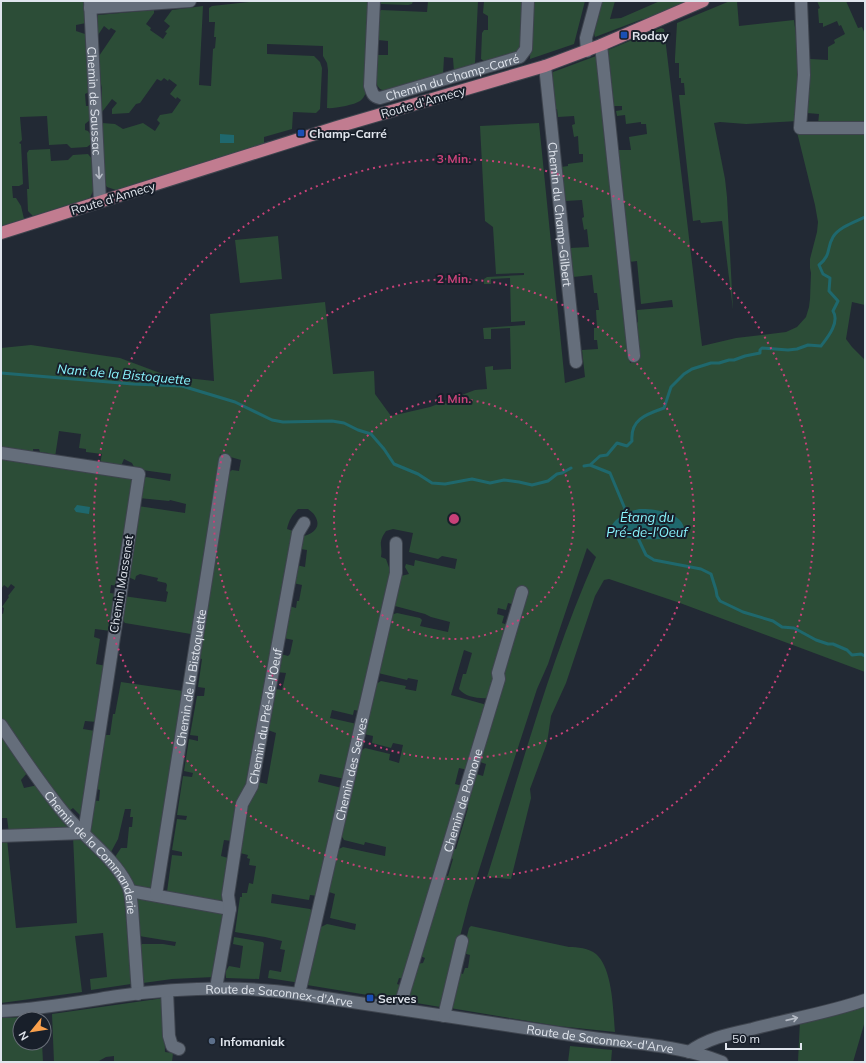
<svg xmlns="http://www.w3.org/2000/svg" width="866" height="1063" viewBox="0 0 866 1063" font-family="Mulish,sans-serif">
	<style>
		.green { fill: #2c4d37 }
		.water { fill: #1f686d }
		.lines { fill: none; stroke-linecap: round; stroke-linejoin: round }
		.stream { stroke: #1f686d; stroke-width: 3 }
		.minor-casing { stroke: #3e444e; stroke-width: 14 }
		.major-casing { stroke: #3e444e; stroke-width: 14 }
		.minor { stroke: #656e7b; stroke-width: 12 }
		.major { stroke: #c17c90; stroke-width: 12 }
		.oneway { stroke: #b5bbc5 }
		.ring { fill: none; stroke: #c84178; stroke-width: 2; stroke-dasharray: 2 4 }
		.transit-dot { fill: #1a4fb4; stroke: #181f2a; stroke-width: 1.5 }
		.service-dot { fill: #5c6f8a; stroke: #181f2a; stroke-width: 1.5 }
		.labels { text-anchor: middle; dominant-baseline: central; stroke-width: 4; stroke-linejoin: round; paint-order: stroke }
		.poi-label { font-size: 12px; font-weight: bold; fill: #e0e5ed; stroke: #181f2a; text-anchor: start }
		.street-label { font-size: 12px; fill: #e0e5ed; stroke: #181f2a }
		.water-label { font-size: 13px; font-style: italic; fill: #89f4fd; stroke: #181f2a }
		.centre { fill: #c84178; stroke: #181f2a; stroke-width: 2 }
		.ring-label { font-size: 12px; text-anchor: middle; font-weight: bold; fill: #c84178; stroke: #181f2a; stroke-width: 4; stroke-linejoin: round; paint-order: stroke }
	</style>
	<rect width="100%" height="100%" fill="#222934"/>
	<path class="green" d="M 1,1 L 84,1 L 86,23 L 76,25 L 76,31 L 85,34 L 89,92 L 85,94 L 86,106 L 89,106 L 90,120 L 85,124 L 85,130 L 88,131 L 91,135 L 91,144 L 87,147 L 71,148 L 67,144 L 49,145 L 47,116 L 20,117 L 22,140 L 19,143 L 21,144 L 23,184 L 19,186 L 12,186 L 13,198 L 16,198 L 21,206 L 24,219 L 1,226 Z
		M 258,1 L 370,1 L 366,93 C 364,96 363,99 360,101 C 354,105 333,109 327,108 L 328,70 L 327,63 L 323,56 L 323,46 L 267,44 L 267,54 L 314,56 L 320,62 L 322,68 L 320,109 L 316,113 L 293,112 L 292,129 L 264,137 L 264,144 L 116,190 L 107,187 L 105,184 L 102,123 L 115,124 L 123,129 L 143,123 L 155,131 L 160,123 L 157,120 L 160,115 L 172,113 L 181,100 L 177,97 L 176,99 L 170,94 L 177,85 L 169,79 L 168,81 L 164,78 L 161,81 L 157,79 L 140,103 L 136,104 L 129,113 L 112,114 L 112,109 L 117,103 L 112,99 L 102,112 L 102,88 L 101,84 L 99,56 L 116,31 L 111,28 L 109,30 L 104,26 L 98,35 L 97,20 L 98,15 L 154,10 L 154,13 L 146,24 L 151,28 L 150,30 L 163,39 L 167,33 L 165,32 L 170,26 L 164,21 L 172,10 L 203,6 L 199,85 L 211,86 L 213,49 L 215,48 L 216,37 L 214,37 L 215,22 L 209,22 L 209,8 L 212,6 Z
		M 379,1 L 413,1 L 412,4 L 408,5 L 381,4 Z
		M 428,1 L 478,1 L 475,63 L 471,66 L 454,72 L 453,58 L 444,57 L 443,75 L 387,92 L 380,89 L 376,84 L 377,55 L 388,55 L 388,41 L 378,40 L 379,12 L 381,10 L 427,12 Z
		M 484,1 L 523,1 L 521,45 L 516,53 L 486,62 L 481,59 L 482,33 L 484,30 L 488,30 L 488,16 L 483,13 Z
		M 532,1 L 585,1 L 574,44 L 530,59 Z
		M 600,1 L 615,1 L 610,19 L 621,18 L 660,1 L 688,1 L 649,18 L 640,20 L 595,37 L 594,34 Z
		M 730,1 L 737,1 L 739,26 L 794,20 L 800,66 L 798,121 L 746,124 L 720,122 L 714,123 L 725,179 L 727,197 L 733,310 L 722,221 L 701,223 L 700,220 L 693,221 L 679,95 L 685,95 L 684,83 L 681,83 L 681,78 L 679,78 L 679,63 L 675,63 L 675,58 L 677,23 Z
		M 817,1 L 846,1 L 858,28 L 862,27 L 865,34 L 865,122 L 848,124 L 845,121 L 839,121 L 835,124 L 818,125 L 819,114 L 807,113 L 810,59 L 828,60 L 828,47 L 835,43 L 834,40 L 845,34 L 841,25 L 839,26 L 837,21 L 823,27 L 823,23 L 819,23 L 818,9 L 820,8 Z
		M 661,28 L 664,29 L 702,346 L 736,338 L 786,332 L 797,327 L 806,317 L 809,307 L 810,299 L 811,273 L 810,268 L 810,259 L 817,232 L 818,222 L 815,205 L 797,132 L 865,132 L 865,305 L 852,302 L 846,339 L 852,347 L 865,360 L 865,672 L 680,603 L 609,579 L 604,580 L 595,596 L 566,683 L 551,716 L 547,743 L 530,789 L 531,798 L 511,879 L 487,877 C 521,770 550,660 596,557 L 587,548 L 548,664 L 537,689 L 501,800 L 469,902 L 457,948 L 444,1003 L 440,1007 L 405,1001 L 417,964 L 423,963 L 425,958 L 420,956 L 443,875 L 448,876 L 453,859 L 448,857 L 451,848 L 456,849 L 468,808 L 467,807 L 472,791 L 470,790 L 476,774 L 483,776 L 486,764 L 477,761 L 515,605 L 508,603 L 506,610 L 498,608 L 497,614 L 504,616 L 502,623 L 508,625 L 489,698 C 479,699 465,697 459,689 L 463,674 L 466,674 L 472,653 L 464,650 L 451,695 L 487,705 L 468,770 L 459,768 L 455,784 L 463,786 L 404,979 L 399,978 L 397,984 L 400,985 L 398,991 L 400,993 L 398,1000 L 307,985 L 319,928 L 327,924 L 355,930 L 356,924 L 330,918 L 335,894 L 329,892 L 337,850 L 343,847 L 385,856 L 386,847 L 365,842 L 364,845 L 344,840 L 341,835 L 360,752 L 365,748 L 390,754 L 389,760 L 399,763 L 403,745 L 393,743 L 391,748 L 372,743 L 373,736 L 364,734 L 376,684 L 381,681 L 406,686 L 405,689 L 416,691 L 418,680 L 408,678 L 407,680 L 378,673 L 391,615 L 397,613 L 420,618 L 422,620 L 420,626 L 448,632 L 450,622 L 431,617 L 425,614 L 395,606 L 394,601 L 401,576 L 409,574 L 405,567 L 406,564 L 414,566 L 415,560 L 455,569 L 457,559 L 442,556 L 438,559 L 409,552 L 413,533 L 393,529 L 386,531 C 377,544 383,545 381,557 L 386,559 L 391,573 L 360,711 L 354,710 L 353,715 L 332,710 L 330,718 L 357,724 L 345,779 L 320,774 L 318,782 L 342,788 L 318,896 L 310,895 L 309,900 L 272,894 L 271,903 L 310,909 L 314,913 L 298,982 L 294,982 L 268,978 L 269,971 L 270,970 L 281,972 L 285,950 L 280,949 L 282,941 L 265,937 L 235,932 L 240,897 L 242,897 L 242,893 L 247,893 L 249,883 L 253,884 L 256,866 L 249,865 L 250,859 L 247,858 L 248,855 L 240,853 L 249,802 L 256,792 L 258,782 L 267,784 L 276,733 L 268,730 L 275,689 L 282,690 L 286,673 L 277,672 L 281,654 L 288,656 L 290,654 L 293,640 L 284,638 L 289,606 L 296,608 L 297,601 L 299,601 L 302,585 L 293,583 L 296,565 L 305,567 L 307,550 L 301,549 L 303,536 C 313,534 322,527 315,516 C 314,513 310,511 308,509 L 298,509 C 292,515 289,520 287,529 L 293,531 L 246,789 L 232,841 L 224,840 L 221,856 L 228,858 L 223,898 L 220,902 L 167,892 L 172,855 L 182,856 L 182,852 L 172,850 L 177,819 L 186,820 L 187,816 L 177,815 L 183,776 L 192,777 L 193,773 L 184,771 L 189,739 L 198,741 L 198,736 L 190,735 L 197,696 L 204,696 L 205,688 L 198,687 L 202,659 L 198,658 L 227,474 L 232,470 L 239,471 L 241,460 L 220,454 L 191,634 L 125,623 L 120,617 L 123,596 L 166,602 L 168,592 L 166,591 L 167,585 L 166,583 L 157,581 L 158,578 L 140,574 L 136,576 L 135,580 L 126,576 L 138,506 L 185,513 L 186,504 L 170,500 L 169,501 L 139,498 L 141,483 L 146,477 L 170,481 L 171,474 L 135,469 L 132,463 L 124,459 L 121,466 L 100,463 L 102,454 L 86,452 L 86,449 L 79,448 L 81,434 L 59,431 L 55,457 L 48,453 L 40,452 L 39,449 L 33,449 L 33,453 L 1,448 L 1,348 L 31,345 L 120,358 L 168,376 L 214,381 L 210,314 L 325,302 L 333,374 L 374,371 L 375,394 L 391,416 L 430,407 L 475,390 L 487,389 L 485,367 L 493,366 L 493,370 L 511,369 L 510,328 L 491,329 L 491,339 L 484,339 L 483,328 L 525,325 L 525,321 L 511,322 L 510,278 L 491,279 L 491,284 L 484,284 L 484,279 L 487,277 L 524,275 L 524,273 L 496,274 L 493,227 L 485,221 L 480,126 L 539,123 L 565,383 L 585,377 L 582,350 L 598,349 L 597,340 L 594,340 L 594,328 L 597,328 L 596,310 L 599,310 L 597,293 L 594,293 L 592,275 L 573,277 L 570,248 L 589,247 L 587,229 L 584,230 L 582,218 L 584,217 L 582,200 L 565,201 L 561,167 L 568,166 L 568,164 L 583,162 L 583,154 L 579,154 L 578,136 L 574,137 L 572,125 L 575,124 L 574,116 L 558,117 L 557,109 L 555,109 L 551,78 L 553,72 L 596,56 L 630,363 L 639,360 L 635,324 L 638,322 L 637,310 L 673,307 L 672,300 L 641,304 L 637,261 L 629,262 L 618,150 L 631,150 L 629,137 L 647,134 L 646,124 L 641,124 L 641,122 L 626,124 L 625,115 L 617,116 L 616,111 L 622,110 L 622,106 L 614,106 L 608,50 Z
		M 50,149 L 51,161 L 68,160 L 73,155 L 88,154 L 93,160 L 93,191 L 90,198 L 33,216 L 28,211 L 27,189 L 29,189 L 27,153 L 29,150 Z
		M 278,236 L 282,279 L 240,283 L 235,240 Z
		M 1,454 L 130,476 L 133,481 L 118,586 L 111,585 L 110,593 L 117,594 L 111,631 L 95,629 L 94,637 L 100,639 L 96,664 L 106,666 L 97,722 L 85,721 L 83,729 L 95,731 L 82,817 L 73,808 L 69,811 L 67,811 L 1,720 L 1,613 L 3,614 L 4,608 L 2,607 L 9,597 L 8,596 L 15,587 L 11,584 L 8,588 L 4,585 L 1,589 Z
		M 121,682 L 183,691 L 154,885 L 149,888 L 133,885 L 113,860 L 121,848 L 127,848 L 129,827 L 132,827 L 133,817 L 130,817 L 131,809 L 125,809 L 118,839 L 111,852 L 109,850 L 107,853 L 89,832 L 92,800 L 99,801 L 100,790 L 93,788 L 104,735 L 110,735 L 113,714 L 115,714 Z
		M 1,733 L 28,772 L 21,780 L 24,788 L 38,785 L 70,825 L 67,830 L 9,833 L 7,818 L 1,818 Z
		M 73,836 L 79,837 L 88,843 L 120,882 L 124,892 L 131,984 L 91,990 L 90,979 L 107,977 L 103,933 L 75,936 L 82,992 L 1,1003 L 1,840 L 7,839 L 16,928 L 77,923 Z
		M 143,897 L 225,914 L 214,977 L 172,979 L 143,983 L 140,946 L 142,944 L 163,944 L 175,946 L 176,942 L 139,936 L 137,900 Z
		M 471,926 L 569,947 C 577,947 589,948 596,954 C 613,969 613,1011 615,1032 L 558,1026 L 450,1008 L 458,972 L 463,974 L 465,968 L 468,968 L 470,955 L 463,953 L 469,928 Z
		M 234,937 L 263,942 L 264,944 L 259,979 L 226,978 L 226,971 L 229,966 L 240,968 L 243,946 L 233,944 Z
		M 164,998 L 165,1052 L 173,1053 L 172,1062 L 114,1062 L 114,1056 L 106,1057 L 97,1062 L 54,1062 L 52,1014 Z
		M 865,1005 L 865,1021 L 853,1062 L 798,1062 L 800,1021 Z
		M 41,1015 L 41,1019 L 20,1019 L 20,1043 L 42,1043 L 43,1062 L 1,1062 L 1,1018 L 27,1017 Z
		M 570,1046 L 612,1050 L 611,1062 L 568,1062 Z"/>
	<path class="water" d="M 220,134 L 234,135 L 234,143 L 220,143 Z
		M 77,505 L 90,507 L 89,514 L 76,512 L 74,509 Z
		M 639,509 C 653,508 685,513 684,530 C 675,544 628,539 613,535 C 604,522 629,511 639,509 Z"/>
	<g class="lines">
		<path class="stream" d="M 1,373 L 133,384 L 182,386 L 235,402 L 272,420 L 283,422 L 332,421 L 344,423 L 358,430 L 371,434 L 384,449 L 394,464 L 418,474 L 432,483 L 445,484 L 472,479 L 490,483 L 504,480 L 519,482 L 532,485 L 548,481 L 557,474 L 562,473 L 571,468
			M 590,465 L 610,473 L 628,516
			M 584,466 L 590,465 L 600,456 L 607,455 L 617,443 L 627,446 L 632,441 C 630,419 647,414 664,408 L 671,387 L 684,374 L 692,369 L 711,363 L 719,363 L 729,360 L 734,360 L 745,356 L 760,353 L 760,350 L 762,348 L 788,350 L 797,349 L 808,345 L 821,346 C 828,337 840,322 833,311 L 838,301 L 829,291 L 830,278 L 823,274 L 819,265 C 832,254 826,249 833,237 C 839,227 855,222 865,217
			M 637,536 L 646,555 L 654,560 L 701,569 L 711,574 L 716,590 L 717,596 L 720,601 L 743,612 L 773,621 L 782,627 L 794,628 L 816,640 L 828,644 L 833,644 L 847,650 L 852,655 L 861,654 L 865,656"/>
		<defs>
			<g id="minor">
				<path id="s1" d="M 90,1 L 100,201"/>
				<path id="s2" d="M 374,1 L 370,86 C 372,93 373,97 380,98 L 520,57 L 526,49 L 528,1"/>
				<path d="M 801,1 L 804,75 L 800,128 L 865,128"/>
				<path d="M 90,8 L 190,1"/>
				<path d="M 601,45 L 634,356"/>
				<path d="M 587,51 L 586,38 L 596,1"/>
				<path id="s3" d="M 545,66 L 576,362"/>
				<path d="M 1,453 L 139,474 L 84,833 L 1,836"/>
				<path id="s4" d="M 1,725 C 21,755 41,785 64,813 C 83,836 113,857 127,884 C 131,891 131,900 132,908 L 138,994"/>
				<path d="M 130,891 L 230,909"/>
				<path id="s5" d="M 156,895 L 225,460"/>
				<path id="s6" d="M 216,988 L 230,909 L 228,895 L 242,804 L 252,786 L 298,533 L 304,523"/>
				<path d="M 167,991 L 169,1036 L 172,1046 L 179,1049"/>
				<path id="s7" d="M 299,994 L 396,573 L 396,543"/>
				<path id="s8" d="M 399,1009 L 499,679 L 498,673 L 522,592"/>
				<path id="s9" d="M 1,1011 C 40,1009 79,1002 118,996 C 178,988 239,985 299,994 C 395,1008 490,1023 585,1037 C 628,1043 681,1045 722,1062"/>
				<path d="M 444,1016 L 462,941"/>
				<path d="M 689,1052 C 708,1038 729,1034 752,1029 C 789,1019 828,1013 865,1000"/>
			</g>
			<path id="major" d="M 1,233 L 337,127 L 545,66 L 601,45 L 703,1"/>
		</defs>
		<use href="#minor" class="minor-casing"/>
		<use href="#major" class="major-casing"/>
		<use href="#minor" class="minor"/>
		<use href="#major" class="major"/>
	</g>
	<defs><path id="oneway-shaft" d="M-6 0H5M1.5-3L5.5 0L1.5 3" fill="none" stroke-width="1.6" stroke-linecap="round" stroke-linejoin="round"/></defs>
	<g class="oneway">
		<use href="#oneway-shaft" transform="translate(99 173) rotate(87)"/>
		<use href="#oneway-shaft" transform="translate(792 1019) rotate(-13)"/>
	</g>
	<g class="ring">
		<circle cx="454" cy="519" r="120"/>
		<circle cx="454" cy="519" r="240"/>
		<circle cx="454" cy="519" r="360"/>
	</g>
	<g class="transit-dot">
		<rect x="620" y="31" width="8" height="8" rx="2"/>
		<rect x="297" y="129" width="8" height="8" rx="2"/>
		<rect x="366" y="994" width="8" height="8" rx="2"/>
	</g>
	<circle class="service-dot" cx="212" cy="1041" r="4"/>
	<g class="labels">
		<g class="poi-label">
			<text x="632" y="35">Roday</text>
			<text x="309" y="133">Champ-Carré</text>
			<text x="378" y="998">Serves</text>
			<text x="220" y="1041">Infomaniak</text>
		</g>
		<g class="street-label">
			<text stroke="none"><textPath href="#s2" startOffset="177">Chemin du Champ-Carré</textPath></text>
			<text stroke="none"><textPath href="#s1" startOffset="100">Chemin de Saussac</textPath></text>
			<text transform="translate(423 102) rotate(-16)">Route d'Annecy</text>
			<text transform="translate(113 198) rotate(-17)">Route d'Annecy</text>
			<text stroke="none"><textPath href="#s3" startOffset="149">Chemin du Champ-Gilbert</textPath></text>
			<text transform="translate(121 584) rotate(-81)">Chemin Massenet</text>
			<text stroke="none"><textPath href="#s5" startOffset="220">Chemin de la Bistoquette</textPath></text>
			<text stroke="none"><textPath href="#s6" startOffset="278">Chemin du Pré-de-l'Oeuf</textPath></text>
			<text stroke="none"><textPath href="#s7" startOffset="231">Chemin des Serves</textPath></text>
			<text stroke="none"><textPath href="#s8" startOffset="218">Chemin de Pomone</textPath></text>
			<text stroke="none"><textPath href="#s4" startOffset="158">Chemin de la Commanderie</textPath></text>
			<text stroke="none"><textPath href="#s9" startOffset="280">Route de Saconnex-d'Arve</textPath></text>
			<text stroke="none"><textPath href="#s9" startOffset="604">Route de Saconnex-d'Arve</textPath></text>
		</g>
		<g class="water-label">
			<text transform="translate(124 374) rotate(5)">Nant de la Bistoquette</text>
			<text x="647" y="517">Étang du<tspan x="647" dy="15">Pré-de-l'Oeuf</tspan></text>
		</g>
	</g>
	<circle cx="454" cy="519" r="6" class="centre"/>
	<g class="ring-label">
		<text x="454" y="163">3 Min.</text>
		<text x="454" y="283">2 Min.</text>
		<text x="454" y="403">1 Min.</text>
	</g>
	<rect width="866" height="1063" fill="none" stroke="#e0e5ed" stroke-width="4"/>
	<g transform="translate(32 1031) rotate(240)"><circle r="19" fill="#181f2a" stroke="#686e78"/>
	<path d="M0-3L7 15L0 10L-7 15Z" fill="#f9a04c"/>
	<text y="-6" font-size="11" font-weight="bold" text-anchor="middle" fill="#e0e5ed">N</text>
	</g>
	<path d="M726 1043v6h75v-6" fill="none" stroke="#e0e5ed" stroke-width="2"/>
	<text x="732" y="1043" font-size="12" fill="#e0e5ed" stroke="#181f2a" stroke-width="3" paint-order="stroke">50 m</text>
</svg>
